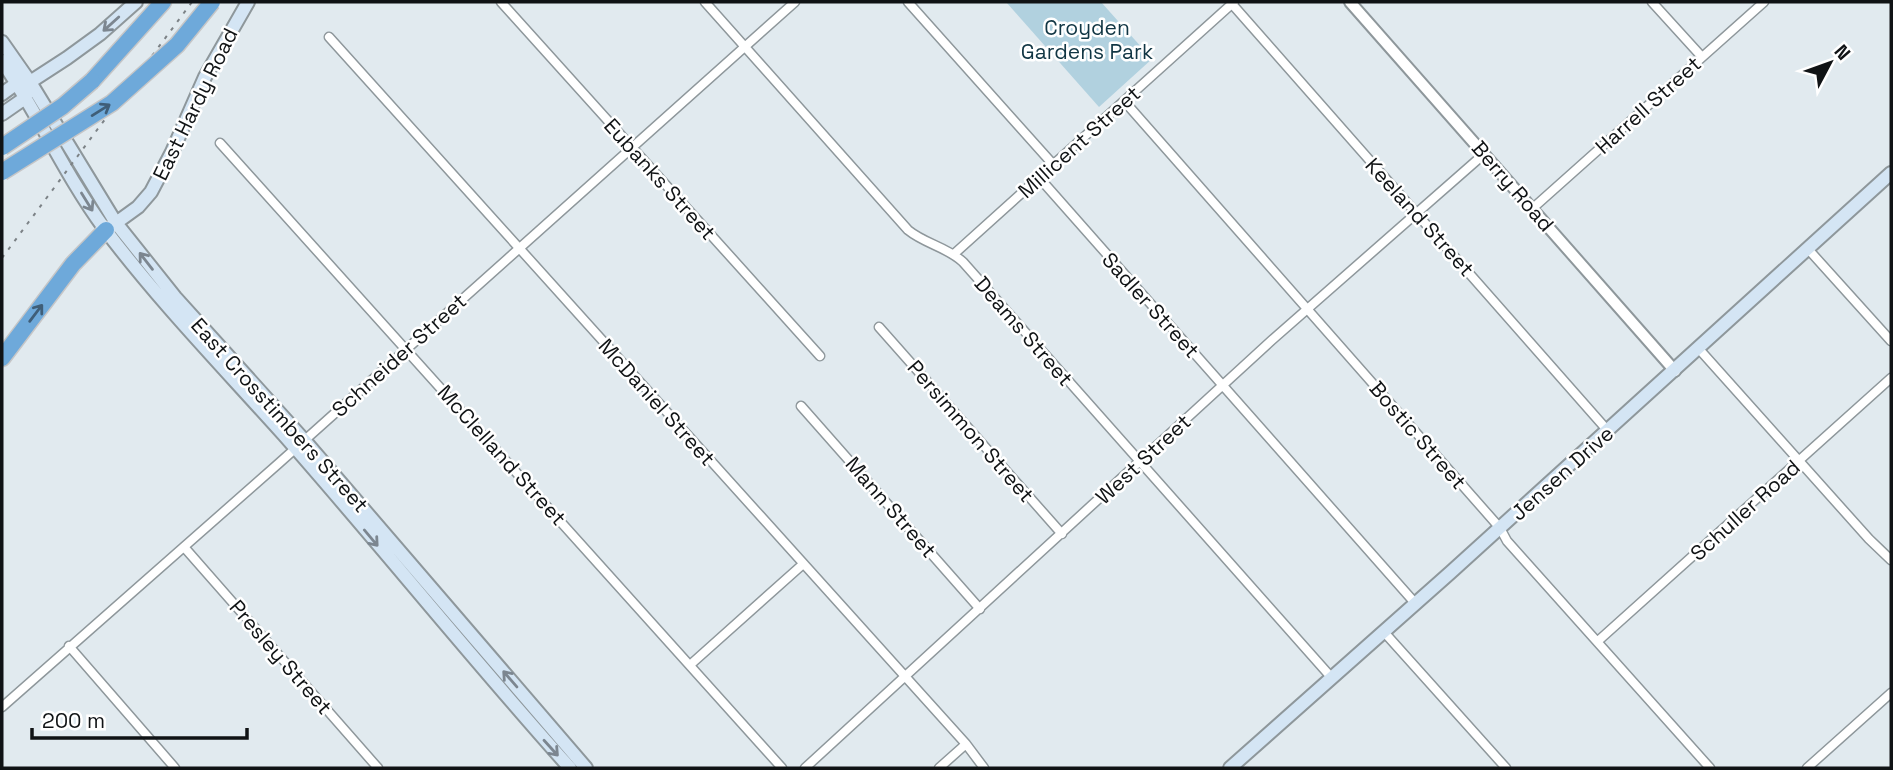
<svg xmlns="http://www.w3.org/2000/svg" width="1893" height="770" viewBox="0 0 1893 770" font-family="'Space Grotesk',sans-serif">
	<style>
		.green { fill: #b1d1df }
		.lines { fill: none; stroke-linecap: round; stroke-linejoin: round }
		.minor-casing { stroke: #8e979b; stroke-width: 11 }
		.tertiary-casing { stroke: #8e979b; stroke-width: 14 }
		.secondary-casing { stroke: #8e979b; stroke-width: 16 }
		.motorway-casing { stroke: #c6c6c7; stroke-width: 19 }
		.minor { stroke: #fff; stroke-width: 8 }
		.tertiary { stroke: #fff; stroke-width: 10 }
		.secondary { stroke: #d4e5f4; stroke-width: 12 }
		.motorway { stroke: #6ea9da; stroke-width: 16 }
		.rail { stroke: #7c8286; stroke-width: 2; stroke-dasharray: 3.5 7; stroke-linecap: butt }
		.motorway-bridge-casing { stroke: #c6c6c7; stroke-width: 19; stroke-linecap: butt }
		.motorway-bridge { stroke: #6ea9da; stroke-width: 16 }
		.oneway { stroke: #7c8690 }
		.oneway2 { stroke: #3f5e78 }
		.labels { text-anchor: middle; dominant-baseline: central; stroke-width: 5; stroke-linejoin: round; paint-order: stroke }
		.park-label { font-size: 21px; fill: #113644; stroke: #fff }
		.street-label { font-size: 21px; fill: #101315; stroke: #fff }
	</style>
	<rect width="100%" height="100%" fill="#e1eaef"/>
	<path class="green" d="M 1006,2 L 1101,2 L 1152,59 L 1099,107 Z"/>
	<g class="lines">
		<defs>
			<path id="minor" d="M 501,2 L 820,356
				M 705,2 L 908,230 C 925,244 947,247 963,262 L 1331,677
				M 908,2 L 1050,161 L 1043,182 L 1415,603
				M 1652,2 L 1702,57
				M 1232,4 L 1608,431
				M 329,37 L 966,744 L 984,768
				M 1125,102 L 1500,528 L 1507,541 L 1710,768
				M 220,143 L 782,768
				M 1533,208 L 1764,2
				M 1808,249 L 1891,341
				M 954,254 L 1234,2
				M 879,327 L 1062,534
				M 1699,349 L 1869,539 L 1891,560
				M 801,406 L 980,609
				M 184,547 L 378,768
				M 1384,632 L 1506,768
				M 1598,641 L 1891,378
				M 69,646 L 175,768
				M 690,665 L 802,565
				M 2,707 L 278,464 L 795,2
				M 805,768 L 1272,340 L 1484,154
				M 939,768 L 966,744
				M 1807,768 L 1891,693"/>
			<path id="tertiary" d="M 1350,2 L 1675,371"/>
			<path id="secondary" d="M 2,42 L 30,82 L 116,223 L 175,297 L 304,440 L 586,768
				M 2,61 C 39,115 65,175 104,228 C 159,301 223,367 284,435 C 381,545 472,659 570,768
				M 2,94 L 17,83 L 30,82 L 67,58 L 100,34 L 136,2
				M 2,114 L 25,98 L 27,93
				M 109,228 L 138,207 L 151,192 L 172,152 L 205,77 L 248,2
				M 1230,768 L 1451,572 L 1891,173"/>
			<path id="motorway" d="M 92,81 L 163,2
				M 2,358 L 73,264 L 106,230"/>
		</defs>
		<use href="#minor" class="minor-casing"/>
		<use href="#tertiary" class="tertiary-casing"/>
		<use href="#secondary" class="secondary-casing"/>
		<use href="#motorway" class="motorway-casing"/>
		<use href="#minor" class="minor"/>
		<use href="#tertiary" class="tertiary"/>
		<use href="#secondary" class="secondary"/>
		<use href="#motorway" class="motorway"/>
		<path class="rail" d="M 2,258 L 192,2"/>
		<defs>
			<path id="motorway-bridge" d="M 2,147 L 63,106 L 92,81
				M 2,172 L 112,103 L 177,45 L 212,2"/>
		</defs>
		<use href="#motorway-bridge" class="motorway-bridge-casing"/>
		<use href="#motorway-bridge" class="motorway-bridge"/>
	</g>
	<defs><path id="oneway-shaft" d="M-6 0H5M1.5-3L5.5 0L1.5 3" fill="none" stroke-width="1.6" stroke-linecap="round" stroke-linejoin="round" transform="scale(1.75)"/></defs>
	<g class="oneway">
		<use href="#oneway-shaft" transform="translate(111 24) rotate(138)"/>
		<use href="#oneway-shaft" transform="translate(87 202) rotate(58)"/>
		<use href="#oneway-shaft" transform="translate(146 261) rotate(-128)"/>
		<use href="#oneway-shaft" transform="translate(371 538) rotate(50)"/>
		<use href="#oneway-shaft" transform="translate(510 679) rotate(-131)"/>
		<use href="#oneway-shaft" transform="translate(551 748) rotate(48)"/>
	</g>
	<g class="oneway2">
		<use href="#oneway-shaft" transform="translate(101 110) rotate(-32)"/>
		<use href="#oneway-shaft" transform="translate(36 313) rotate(-53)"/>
	</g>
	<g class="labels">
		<g class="park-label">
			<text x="1087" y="27">Croyden<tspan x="1087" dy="24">Gardens Park</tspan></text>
		</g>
		<g class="street-label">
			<text transform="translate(195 104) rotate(-64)">East Hardy Road</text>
			<text transform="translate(1648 105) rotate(-42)">Harrell Street</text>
			<text transform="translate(1079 142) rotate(-42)">Millicent Street</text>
			<text transform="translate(660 179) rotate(48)">Eubanks Street</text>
			<text transform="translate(1513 186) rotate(49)">Berry Road</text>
			<text transform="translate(1420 217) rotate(48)">Keeland Street</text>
			<text transform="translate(1151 305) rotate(48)">Sadler Street</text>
			<text transform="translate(1024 331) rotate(49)">Deams Street</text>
			<text transform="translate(399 355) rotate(-42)">Schneider Street</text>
			<text transform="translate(657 402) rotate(48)">McDaniel Street</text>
			<text transform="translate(280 415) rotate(48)">East Crosstimbers Street</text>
			<text transform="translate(971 431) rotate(49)">Persimmon Street</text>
			<text transform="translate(1418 435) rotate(49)">Bostic Street</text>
			<text transform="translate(502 455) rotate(48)">McClelland Street</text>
			<text transform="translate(1143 459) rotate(-43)">West Street</text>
			<text transform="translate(1562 473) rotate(-42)">Jensen Drive</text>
			<text transform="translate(891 507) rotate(49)">Mann Street</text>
			<text transform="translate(1745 510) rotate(-42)">Schuller Road</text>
			<text transform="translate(281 657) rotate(49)">Presley Street</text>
		</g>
	</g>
	<rect width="1893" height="770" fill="none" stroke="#101315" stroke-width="7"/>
	<g transform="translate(1830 63) rotate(49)" stroke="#ffffff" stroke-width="5" paint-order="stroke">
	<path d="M0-5L12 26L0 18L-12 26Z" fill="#101315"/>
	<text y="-10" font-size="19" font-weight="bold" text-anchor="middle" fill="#101315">N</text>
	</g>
	<path d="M32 728v10h215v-10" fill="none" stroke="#101315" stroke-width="3.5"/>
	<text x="42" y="728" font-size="21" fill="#101315" stroke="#ffffff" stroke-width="5" paint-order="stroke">200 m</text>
</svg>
